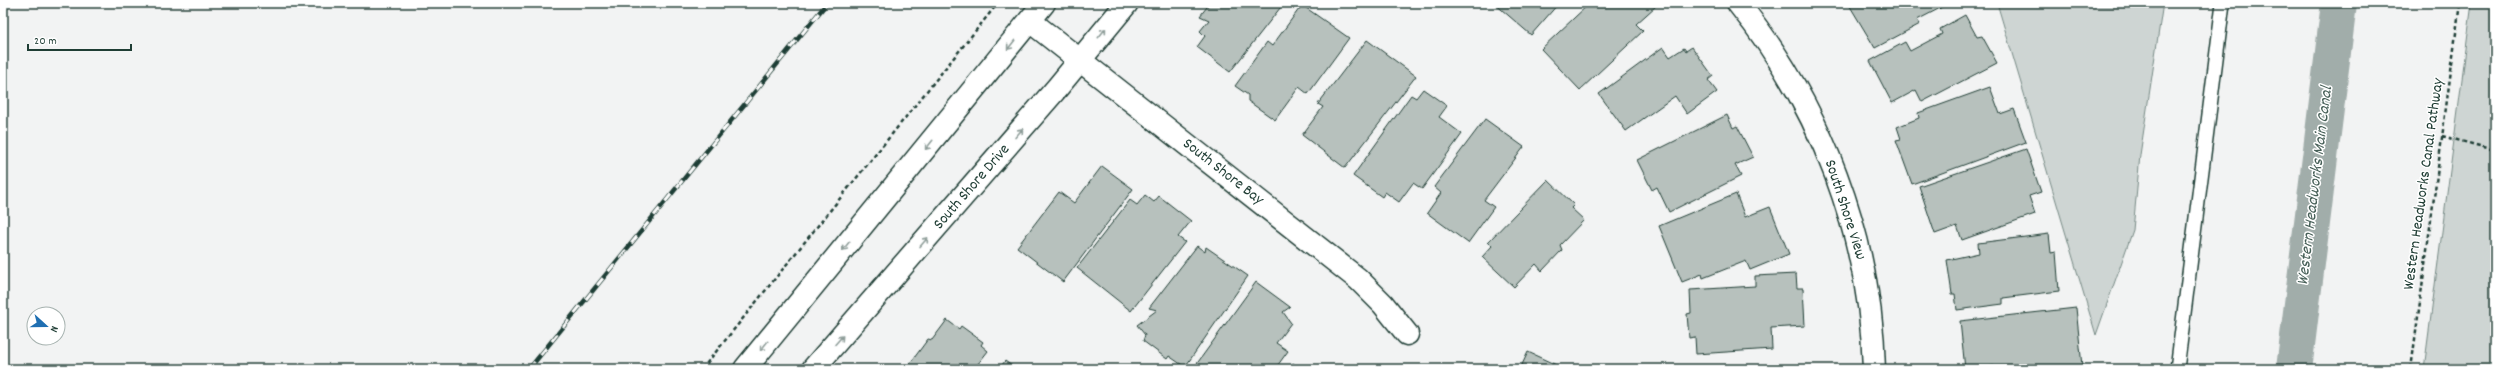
<svg xmlns="http://www.w3.org/2000/svg" width="2498" height="372" viewBox="0 0 2498 372" font-family="Dekko,sans-serif">
	<style>
		.green { fill: #ced5d3; stroke: #768984 }
		.lines { fill: none; stroke-linecap: round; stroke-linejoin: round }
		.canal { stroke: #a1adaa; stroke-width: 36 }
		.building { fill: #b7c1bd; stroke: #1f3d34 }
		.lane-casing { stroke: #1f3d34; stroke-width: 16 }
		.street-casing { stroke: #1f3d34; stroke-width: 25 }
		.secondary-casing { stroke: #1f3d34; stroke-width: 25 }
		.path { stroke: #1f3d34; stroke-width: 2.5; stroke-dasharray: 4 3; stroke-linecap: butt }
		.lane { stroke: #fff; stroke-width: 13 }
		.street { stroke: #fff; stroke-width: 22 }
		.secondary { stroke: #fff; stroke-width: 22 }
		.rail-casing { stroke: #1f3d34; stroke-width: 4.5 }
		.rail { stroke: #fff; stroke-width: 3; stroke-dasharray: 9; stroke-linecap: butt }
		.oneway { stroke: #8f9e9a }
		.labels { text-anchor: middle; dominant-baseline: central; stroke-width: 3; stroke-linejoin: round; paint-order: stroke }
		.street-label { font-size: 16px; fill: #1f3d34; stroke: #fff }
		.water-label { font-size: 17px; font-style: italic; fill: #465f57; stroke: #fff }
	</style>
	<rect width="100%" height="100%" fill="#f2f3f3"/>
	<filter id="ink" filterUnits="userSpaceOnUse"><feTurbulence type="fractalNoise" baseFrequency=".025" numOctaves="2"/><feDisplacementMap in="SourceGraphic" scale="8" xChannelSelector="R" yChannelSelector="G"/><feConvolveMatrix kernelMatrix="1 2 1 2 8 2 1 2 1" color-interpolation-filters="sRGB"/></filter>
	<g filter="url(#ink)">
		<path class="green" d="M 1997,3 L 2163,3 L 2140,155 L 2133,230 L 2096,335 Z
			M 2472,3 L 2495,3 L 2495,369 L 2424,369 Z"/>
		<g class="lines">
			<path class="canal" d="M 2294,369 L 2339,3"/>
		</g>
		<path class="building" d="M 1210,3 L 1284,3 L 1230,72 L 1197,47 L 1205,36 L 1200,31 L 1209,20 L 1200,16 Z
			M 1494,3 L 1559,3 L 1531,35 Z
			M 1590,3 L 1654,3 L 1656,6 L 1636,24 L 1643,31 L 1580,90 L 1541,49 Z
			M 1848,3 L 1950,3 L 1917,20 L 1920,24 L 1875,48 Z
			M 1302,5 L 1349,38 L 1308,94 L 1299,87 L 1275,120 L 1248,101 L 1248,95 L 1235,86 L 1267,42 L 1272,46 Z
			M 1965,15 L 1977,37 L 1982,36 L 1997,63 L 1922,102 L 1916,90 L 1892,103 L 1870,61 L 1905,42 L 1910,51 L 1942,34 L 1940,29 Z
			M 1367,40 L 1416,76 L 1345,168 L 1302,135 L 1323,107 L 1318,104 Z
			M 1663,47 L 1670,57 L 1684,48 L 1686,51 L 1692,47 L 1713,76 L 1708,80 L 1717,92 L 1687,114 L 1675,96 L 1626,131 L 1599,94 Z
			M 1990,87 L 2000,114 L 2014,109 L 2026,142 L 1912,184 L 1896,140 L 1901,139 L 1897,127 L 1919,118 L 1918,113 Z
			M 1423,89 L 1447,106 L 1439,117 L 1462,134 L 1422,189 L 1413,183 L 1399,202 L 1385,192 L 1382,197 L 1353,176 L 1411,95 L 1416,98 Z
			M 1727,115 L 1733,128 L 1737,126 L 1753,157 L 1735,165 L 1741,176 L 1669,212 L 1657,187 L 1652,190 L 1637,160 Z
			M 1485,119 L 1524,147 L 1484,200 L 1494,207 L 1468,243 L 1427,213 L 1441,193 L 1434,187 Z
			M 2026,149 L 2041,192 L 2029,196 L 2035,214 L 1962,240 L 1957,226 L 1935,234 L 1919,186 Z
			M 1102,166 L 1133,189 L 1063,282 L 1017,247 L 1059,192 L 1074,203 Z
			M 1548,180 L 1574,205 L 1571,208 L 1584,220 L 1560,245 L 1562,250 L 1542,271 L 1536,264 L 1514,287 L 1482,257 L 1492,246 L 1488,242 Z
			M 1736,194 L 1745,217 L 1770,207 L 1789,254 L 1750,270 L 1746,261 L 1703,278 L 1702,274 L 1682,282 L 1659,226 Z
			M 1145,195 L 1154,202 L 1159,196 L 1191,221 L 1178,237 L 1185,242 L 1131,311 L 1077,268 L 1130,200 L 1137,205 Z
			M 2049,234 L 2051,253 L 2056,252 L 2059,291 L 2003,298 L 2003,304 L 1957,310 L 1955,294 L 1952,294 L 1947,260 L 1979,253 L 1978,243 Z
			M 1197,246 L 1205,252 L 1206,247 L 1248,276 L 1185,367 L 1169,356 L 1167,359 L 1143,341 L 1145,335 L 1137,325 L 1157,310 L 1149,308 Z
			M 1796,274 L 1797,288 L 1803,288 L 1805,326 L 1771,328 L 1772,349 L 1696,354 L 1695,337 L 1689,338 L 1687,314 L 1691,313 L 1690,290 L 1755,286 L 1755,276 Z
			M 1256,282 L 1290,307 L 1283,312 L 1291,323 L 1276,343 L 1288,351 L 1275,369 L 1193,369 Z
			M 2076,308 L 2082,366 L 2057,369 L 1994,369 L 1994,366 L 1965,369 L 1960,321 Z
			M 947,320 L 959,329 L 961,326 L 983,342 L 981,345 L 988,351 L 974,369 L 906,369 L 928,339 L 932,340 Z
			M 1528,352 L 1565,369 L 1520,369 Z
			M 1005,361 L 1016,369 L 999,369 Z
			M 1293,363 L 1300,369 L 1288,369 Z
			M 1693,366 L 1769,366 L 1769,369 L 1693,369 Z"/>
		<g class="lines">
			<defs>
				<path id="lane" d="M 2177,369 L 2223,3"/>
				<path id="street" d="M 1738,3 C 1821,106 1871,237 1874,369
					M 1030,21 L 1358,279 L 1383,304 L 1407,334"/>
				<path id="secondary" d="M 745,369 L 1044,3
					M 813,369 L 1057,88 L 1127,3"/>
			</defs>
			<use href="#lane" class="lane-casing"/>
			<use href="#street" class="street-casing"/>
			<use href="#secondary" class="secondary-casing"/>
			<path class="path" d="M 2442,136 L 2495,150
				M 702,369 L 998,3
				M 2411,369 L 2460,3"/>
			<use href="#lane" class="lane"/>
			<use href="#street" class="street"/>
			<use href="#secondary" class="secondary"/>
			<defs>
				<path id="rail" d="M 529,369 L 827,3"/>
			</defs>
			<use href="#rail" class="rail-casing"/>
			<use href="#rail" class="rail"/>
		</g>
		<defs><path id="oneway-shaft" d="M-6 0H5M1.5-3L5.5 0L1.5 3" fill="none" stroke-width="1.6" stroke-linecap="round" stroke-linejoin="round"/></defs>
		<g class="oneway">
			<use href="#oneway-shaft" transform="translate(1102 33) rotate(-51)"/>
			<use href="#oneway-shaft" transform="translate(1011 45) rotate(129)"/>
			<use href="#oneway-shaft" transform="translate(1019 133) rotate(-49)"/>
			<use href="#oneway-shaft" transform="translate(929 145) rotate(129)"/>
			<use href="#oneway-shaft" transform="translate(924 242) rotate(-49)"/>
			<use href="#oneway-shaft" transform="translate(846 246) rotate(129)"/>
			<use href="#oneway-shaft" transform="translate(839 340) rotate(-48)"/>
			<use href="#oneway-shaft" transform="translate(764 346) rotate(129)"/>
		</g>
	</g>
	<g class="labels">
		<g class="street-label">
			<text transform="translate(1223 172) rotate(38)">South Shore Bay</text>
			<text transform="translate(2424 184) rotate(-82)">Western Headworks Canal Pathway</text>
			<text transform="translate(972 187) rotate(-49)">South Shore Drive</text>
			<text transform="translate(1845 210) rotate(72)">South Shore View</text>
		</g>
		<g class="water-label">
			<text transform="translate(2316 186) rotate(-83)">Western Headworks Main Canal</text>
		</g>
	</g>
	<rect width="2498" height="372" fill="none" stroke="#fff" stroke-width="16"/>
	<rect x="8" y="8" width="2482" height="356" fill="none" stroke="#1f3d34" stroke-width="1.5" filter="url(#ink)"/>
	<g transform="translate(46 326) rotate(111)"><circle r="19" fill="#ffffff" stroke="#a5b1ae"/>
	<path d="M0-3L7 15L0 10L-7 15Z" fill="#1f6fb2"/>
	<text y="-6" font-size="11" font-weight="bold" text-anchor="middle" fill="#1f3d34">N</text>
	</g>
	<path d="M28 44v6h103v-6" fill="none" stroke="#1f3d34" stroke-width="2"/>
	<text x="34" y="44" font-size="12" fill="#1f3d34" stroke="#ffffff" stroke-width="3" paint-order="stroke">20 m</text>
</svg>
